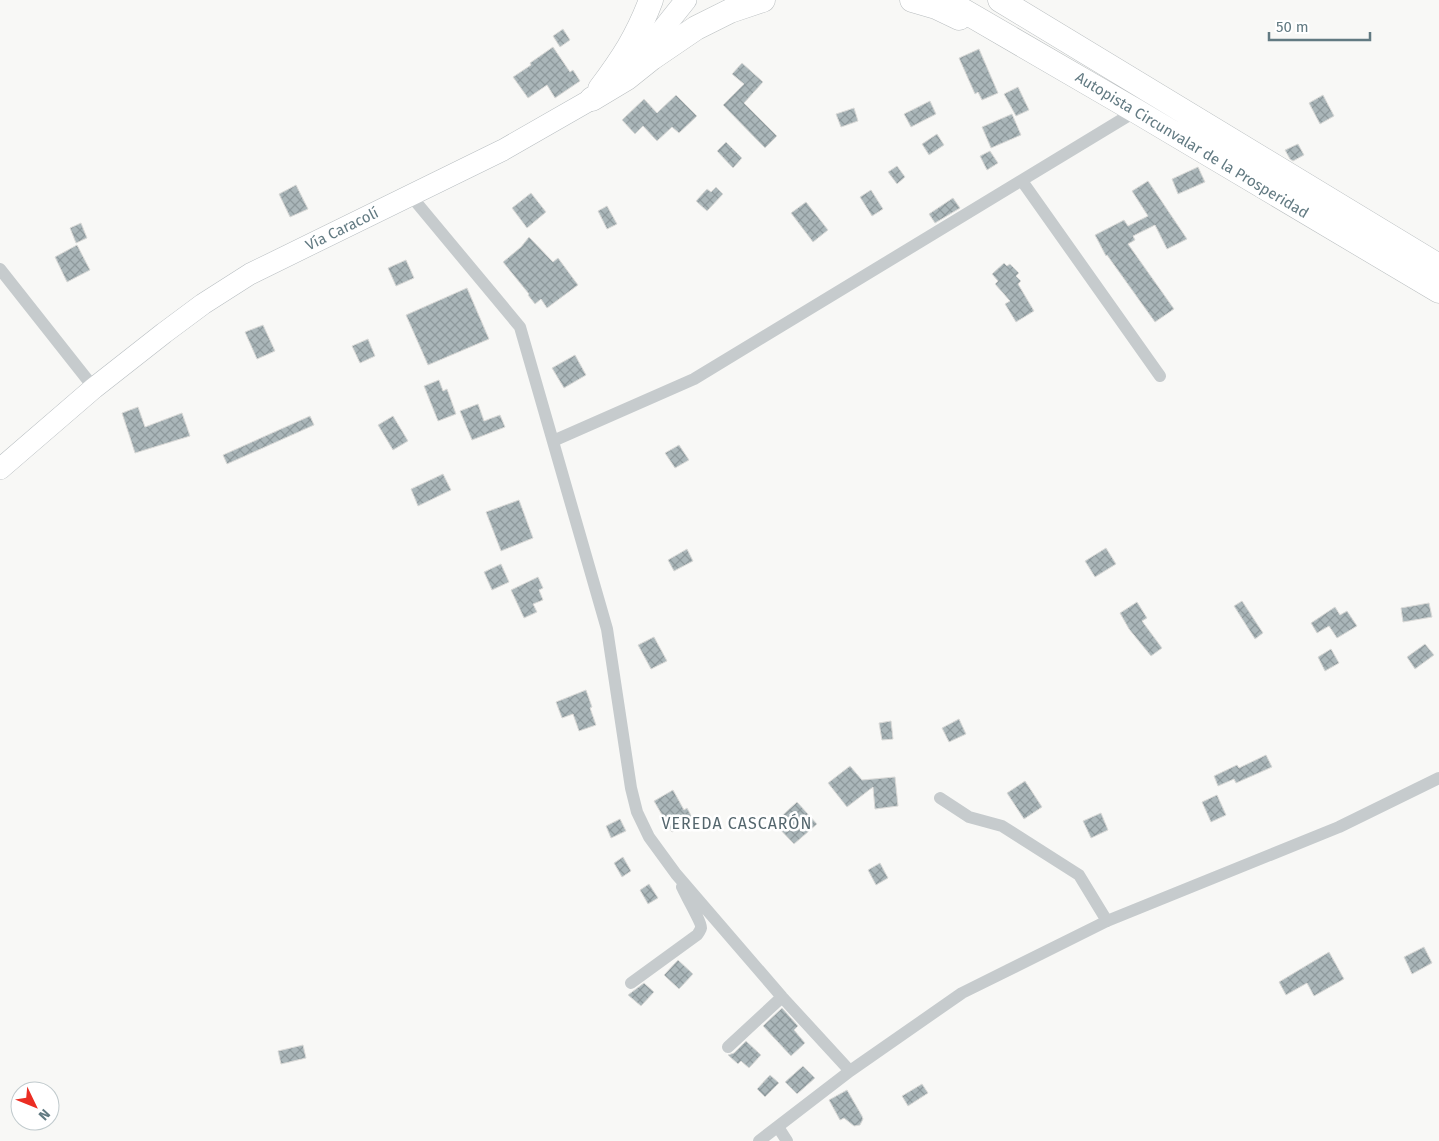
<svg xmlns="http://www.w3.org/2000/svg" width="1439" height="1141" viewBox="0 0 1439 1141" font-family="'Fira Sans',sans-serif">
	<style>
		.building { fill: url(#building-cross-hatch); stroke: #dadad8 }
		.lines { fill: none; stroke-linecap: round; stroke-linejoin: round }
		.primary-casing { stroke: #b7bdc0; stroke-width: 22 }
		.highway-casing { stroke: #b8bdbf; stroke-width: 25 }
		.street { stroke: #c6cbcd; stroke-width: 12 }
		.primary { stroke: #fff; stroke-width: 21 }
		.highway { stroke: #fff; stroke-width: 24 }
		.labels { text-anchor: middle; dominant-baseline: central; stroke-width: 5; stroke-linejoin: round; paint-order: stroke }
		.street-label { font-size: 15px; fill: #627a82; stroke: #fff }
		.neighbourhood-label { font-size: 16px; letter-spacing: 1px; fill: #54666d; stroke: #fff }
	</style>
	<defs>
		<pattern id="building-cross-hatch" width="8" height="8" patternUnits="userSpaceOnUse" patternTransform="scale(1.25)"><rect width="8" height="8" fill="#aab6b9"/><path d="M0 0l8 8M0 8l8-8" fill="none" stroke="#8e999c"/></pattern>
	</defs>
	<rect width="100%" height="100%" fill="#f8f8f6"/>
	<path class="building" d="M 563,29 L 570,40 L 560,47 L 553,36 Z
		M 553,47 L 570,72 L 573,70 L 580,81 L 555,98 L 547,85 L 528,98 L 513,77 L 531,65 L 530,63 Z
		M 979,49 L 998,93 L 982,100 L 978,92 L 975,94 L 959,58 Z
		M 742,63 L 763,82 L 744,103 L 777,136 L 765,148 L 723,105 L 744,84 L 732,74 Z
		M 1018,87 L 1029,110 L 1016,116 L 1004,94 Z
		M 676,95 L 697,116 L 679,133 L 672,127 L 657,141 L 643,126 L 635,134 L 622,120 L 644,99 L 657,113 Z
		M 1323,95 L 1334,116 L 1320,124 L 1309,103 Z
		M 930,101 L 936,114 L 911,127 L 904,114 Z
		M 854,108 L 858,121 L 841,127 L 836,114 Z
		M 1012,114 L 1021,135 L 991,148 L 982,127 Z
		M 937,134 L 944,145 L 929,155 L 922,144 Z
		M 726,142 L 742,158 L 733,168 L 717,151 Z
		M 1298,144 L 1304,155 L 1293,161 L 1290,159 L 1285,150 Z
		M 990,151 L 998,163 L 987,170 L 980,156 Z
		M 897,166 L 905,177 L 897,184 L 888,172 Z
		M 1198,167 L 1205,182 L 1178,194 L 1172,179 Z
		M 1148,181 L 1187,239 L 1167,249 L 1155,225 L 1133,236 L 1135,240 L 1128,244 L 1174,309 L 1155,322 L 1107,255 L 1106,256 L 1095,235 L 1124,220 L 1128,226 L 1148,216 L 1132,191 Z
		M 296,185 L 308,209 L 290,217 L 279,194 Z
		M 716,187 L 723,194 L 707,211 L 696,201 L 707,189 L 711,192 Z
		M 871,190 L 883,209 L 872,216 L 860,197 Z
		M 531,193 L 546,212 L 527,228 L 512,208 Z
		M 953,198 L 960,208 L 935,223 L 929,214 Z
		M 806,202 L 828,230 L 813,242 L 791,213 Z
		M 607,206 L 617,224 L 607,229 L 598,211 Z
		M 81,223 L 87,238 L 76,243 L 70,228 Z
		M 529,237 L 553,262 L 558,258 L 578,285 L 547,308 L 541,299 L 535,304 L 528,295 L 529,294 L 503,262 L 521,247 Z
		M 77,245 L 90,270 L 67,282 L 55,257 Z
		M 406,260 L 414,278 L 396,286 L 388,268 Z
		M 1004,263 L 1007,266 L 1010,264 L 1019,273 L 1016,276 L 1021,281 L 1018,284 L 1034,311 L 1016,322 L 1005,304 L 1010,301 L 995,284 L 998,281 L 992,274 Z
		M 467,288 L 489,339 L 428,365 L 406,315 Z
		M 263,325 L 275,351 L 257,359 L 245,332 Z
		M 368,339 L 375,356 L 360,363 L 352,346 Z
		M 575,355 L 586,375 L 564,388 L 552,368 Z
		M 439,380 L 443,391 L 447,389 L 456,414 L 438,421 L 424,386 Z
		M 478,404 L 484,421 L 500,415 L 505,427 L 472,440 L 460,411 Z
		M 138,407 L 145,427 L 182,413 L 190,436 L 135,453 L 122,413 Z
		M 310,416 L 314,425 L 227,464 L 223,455 Z
		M 393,416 L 408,441 L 393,450 L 378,425 Z
		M 679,445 L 689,460 L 675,468 L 665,453 Z
		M 443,474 L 451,490 L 418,506 L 411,489 Z
		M 519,500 L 533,538 L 501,551 L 486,512 Z
		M 1106,548 L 1116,564 L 1095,577 L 1085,561 Z
		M 687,549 L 693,561 L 674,571 L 668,560 Z
		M 501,564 L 509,582 L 492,590 L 484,572 Z
		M 538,577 L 543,588 L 539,590 L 543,600 L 533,604 L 537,612 L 524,618 L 511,590 Z
		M 1242,601 L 1263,633 L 1255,639 L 1234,606 Z
		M 1137,602 L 1147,618 L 1142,621 L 1162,648 L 1151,656 L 1129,629 L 1120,613 Z
		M 1429,603 L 1432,617 L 1403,622 L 1401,608 Z
		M 1335,607 L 1340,615 L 1347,611 L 1357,626 L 1337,638 L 1329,626 L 1317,633 L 1311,623 Z
		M 654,637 L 667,661 L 651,669 L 638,645 Z
		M 1425,644 L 1434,655 L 1415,669 L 1407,657 Z
		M 1331,649 L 1339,663 L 1325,671 L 1318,657 Z
		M 586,690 L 592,707 L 590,708 L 596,725 L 579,731 L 573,714 L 562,718 L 556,702 Z
		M 959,719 L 966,734 L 949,742 L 942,728 Z
		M 891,721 L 893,739 L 882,740 L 879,723 Z
		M 1266,755 L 1272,767 L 1236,783 L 1234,779 L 1218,786 L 1214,776 L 1237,765 L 1239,768 Z
		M 850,766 L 862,780 L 895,777 L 898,806 L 875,809 L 873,787 L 847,807 L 828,783 Z
		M 1025,781 L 1042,807 L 1024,819 L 1007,793 Z
		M 673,790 L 684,810 L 687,808 L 693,819 L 672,832 L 654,801 Z
		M 1217,795 L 1226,815 L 1211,822 L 1202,802 Z
		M 797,802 L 817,824 L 794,844 L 774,823 Z
		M 1101,813 L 1108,830 L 1091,838 L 1083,821 Z
		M 620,819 L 626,831 L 611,838 L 606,826 Z
		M 623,857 L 631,871 L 622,877 L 614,863 Z
		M 880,863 L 888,878 L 876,885 L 868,870 Z
		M 649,884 L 658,898 L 648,904 L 640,890 Z
		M 1424,947 L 1432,963 L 1412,974 L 1404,957 Z
		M 1329,952 L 1344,979 L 1314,996 L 1307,983 L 1286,995 L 1279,982 Z
		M 678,960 L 693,974 L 679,989 L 664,975 Z
		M 644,983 L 654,992 L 641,1006 L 628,995 Z
		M 782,1008 L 798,1026 L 794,1030 L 805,1043 L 791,1056 L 763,1026 Z
		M 746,1041 L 761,1055 L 749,1068 L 741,1061 L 738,1064 L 728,1055 L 734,1053 Z
		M 303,1045 L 306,1058 L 281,1064 L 278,1051 Z
		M 803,1066 L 815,1078 L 797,1094 L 785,1082 Z
		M 770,1075 L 779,1083 L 765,1097 L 757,1089 Z
		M 922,1084 L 928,1093 L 908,1106 L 902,1096 Z
		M 847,1090 L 862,1116 L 863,1119 L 860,1125 L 854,1126 L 844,1118 L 840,1120 L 829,1100 Z"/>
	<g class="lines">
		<defs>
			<path id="primary" d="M 630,65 L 654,40 L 686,0
				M 0,469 L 94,388 L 164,333 L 203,304 L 250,274 L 503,150 L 592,99 L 604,89"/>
			<path id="highway" d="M 912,0 L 936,7 L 959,18
				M 945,0 L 1136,111 L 1439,291
				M 1000,0 L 1439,266
				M 600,89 C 623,58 637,37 651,0
				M 592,99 L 627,78 L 652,58 L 696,28 L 730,11 L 763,0"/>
		</defs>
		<use href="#primary" class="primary-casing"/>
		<use href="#highway" class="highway-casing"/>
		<path class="street" d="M 1022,181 L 1160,376
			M 411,196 L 520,327 L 607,629 L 631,788 L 637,812 L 649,837 L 676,874 L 782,997 L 850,1071
			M 0,269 L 94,388
			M 553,441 L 694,379 L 1136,111
			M 940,798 L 969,817 L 1002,826 L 1079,875 L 1107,921
			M 631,983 L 697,935 C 698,934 701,929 701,928 C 702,923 685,894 682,887
			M 728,1047 L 782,997
			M 778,1127 L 787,1141
			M 759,1141 L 850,1071 L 962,993 L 1107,921 L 1339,827 L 1439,778"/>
		<use href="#primary" class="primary"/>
		<use href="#highway" class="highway"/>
	</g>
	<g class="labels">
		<g class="street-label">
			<text transform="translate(1192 145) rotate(31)">Autopista Circunvalar de la Prosperidad</text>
			<text transform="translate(342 229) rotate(-26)">Vía Caracolí</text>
		</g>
		<g class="neighbourhood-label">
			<text x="737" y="823">VEREDA CASCARÓN</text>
		</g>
	</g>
	<g transform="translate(35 1106) rotate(133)"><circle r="24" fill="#ffffff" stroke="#c0cacd"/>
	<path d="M0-4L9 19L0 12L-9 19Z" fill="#eb2d23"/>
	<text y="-8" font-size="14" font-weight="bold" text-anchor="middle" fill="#627a82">N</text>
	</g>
	<path d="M1269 32v8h101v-8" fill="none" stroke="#627a82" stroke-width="2.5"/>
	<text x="1276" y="32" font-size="15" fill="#627a82" stroke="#ffffff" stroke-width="4" paint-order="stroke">50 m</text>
</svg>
